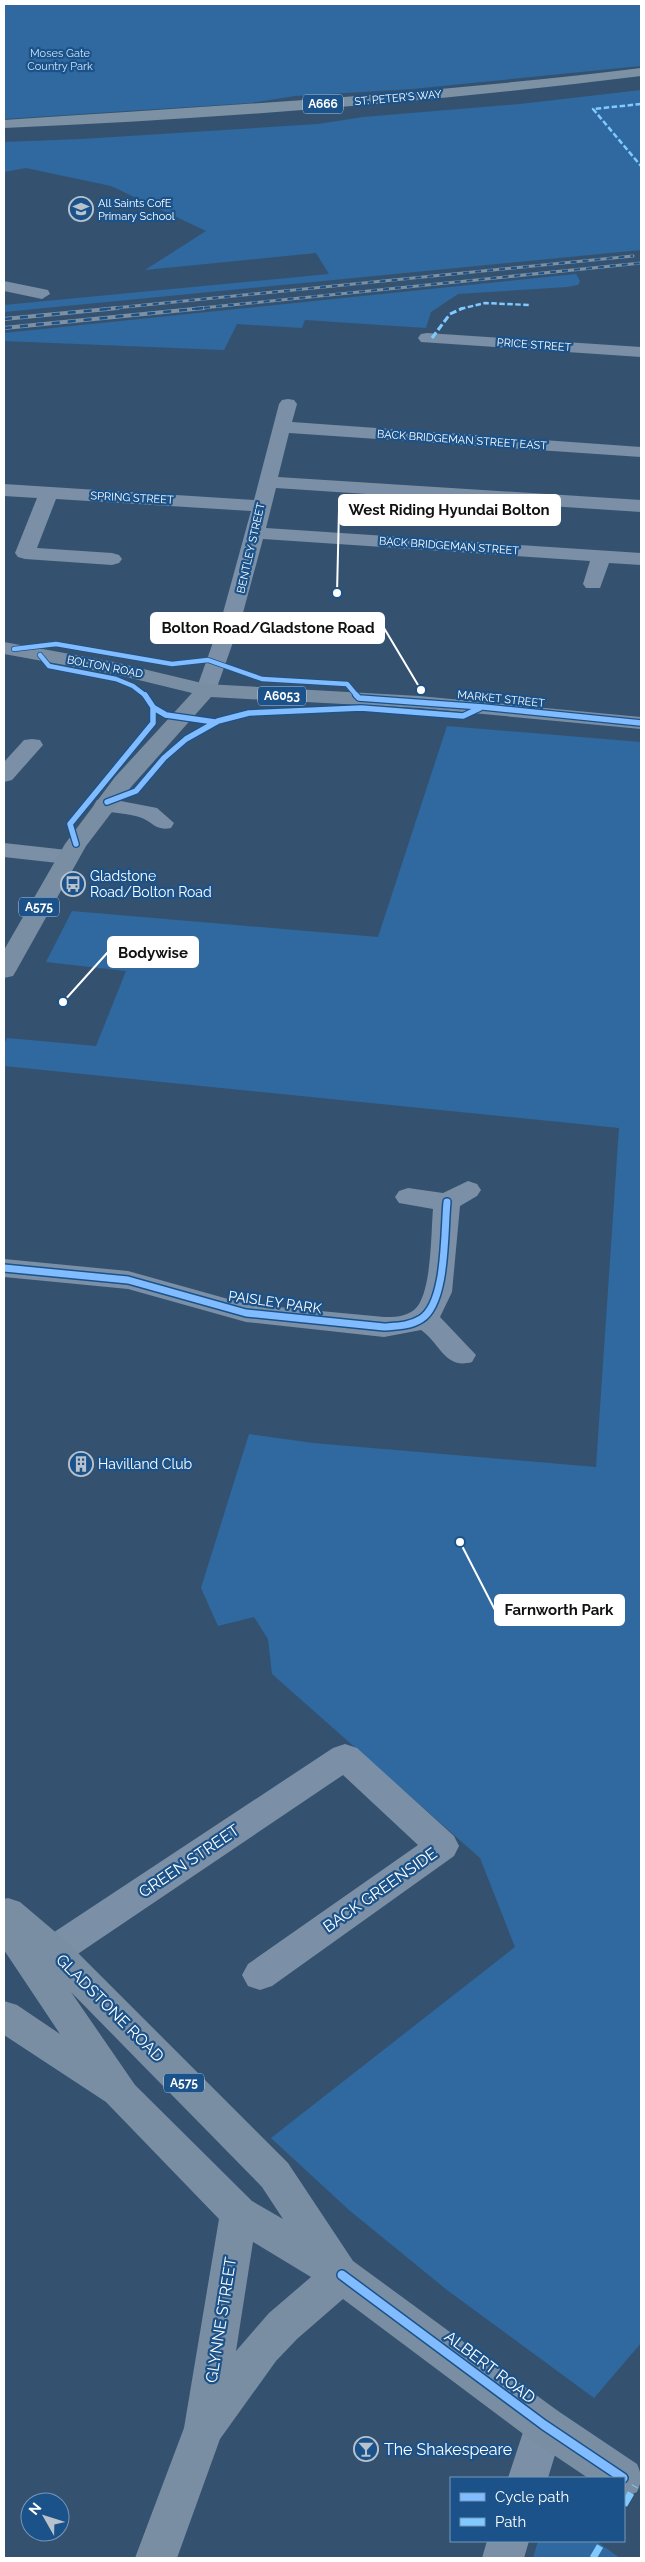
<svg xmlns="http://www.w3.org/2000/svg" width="645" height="2562" viewBox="0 0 645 2562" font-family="Raleway,sans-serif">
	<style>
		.green { fill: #2f69a0 }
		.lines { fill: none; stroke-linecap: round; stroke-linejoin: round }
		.minor { fill: #7b90a6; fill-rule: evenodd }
		.major { fill: #7a8ea3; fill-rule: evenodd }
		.highway { fill: #7c91a4; fill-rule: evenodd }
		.rail-far1-casing { stroke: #7c91a4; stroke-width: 3 }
		.rail-casing { stroke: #7c91a4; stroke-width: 4 }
		.rail-far1 { stroke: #1b5289; stroke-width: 2; stroke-dasharray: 6; stroke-linecap: butt }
		.rail { stroke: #1b5289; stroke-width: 2.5; stroke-dasharray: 8; stroke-linecap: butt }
		.quiet-far2 { stroke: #80caff; stroke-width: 2.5; stroke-dasharray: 5.5 2.5; stroke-linecap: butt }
		.quiet-far1 { stroke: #80caff; stroke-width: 3; stroke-dasharray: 7 3; stroke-linecap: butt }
		.quiet { stroke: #80caff; stroke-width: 7; stroke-dasharray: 14 7; stroke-linecap: butt }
		.cycleway-far3-casing { stroke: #1b5289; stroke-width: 6 }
		.cycleway-far2-casing { stroke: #1b5289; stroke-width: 8 }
		.cycleway-far1-casing { stroke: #1b5289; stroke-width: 10 }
		.cycleway-casing { stroke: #1b5289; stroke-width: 12 }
		.cycleway-far3 { stroke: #80bcff; stroke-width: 4.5 }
		.cycleway-far2 { stroke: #80bcff; stroke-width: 5.5 }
		.cycleway-far1 { stroke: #80bcff; stroke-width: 7 }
		.cycleway { stroke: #80bcff; stroke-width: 9 }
		.labels { text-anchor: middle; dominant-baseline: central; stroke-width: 4.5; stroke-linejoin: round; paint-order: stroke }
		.far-park-label { font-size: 11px; fill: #cae3f9; stroke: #1b5289 }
		.far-street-label { font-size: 11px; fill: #fff; stroke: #1b5289 }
		.far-poi-label { font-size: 11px; fill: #fff; stroke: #1b5289; text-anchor: start }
		.shield { fill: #1b5289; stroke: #bbcbdc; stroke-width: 1 }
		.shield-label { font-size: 12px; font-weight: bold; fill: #fff }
		.poi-label { font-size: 14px; fill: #fff; stroke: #1b5289; text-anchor: start }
		.street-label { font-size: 14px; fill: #fff; stroke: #1b5289 }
		.near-street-label { font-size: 16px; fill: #fff; stroke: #1b5289 }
		.near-poi-label { font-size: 16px; fill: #fff; stroke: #1b5289; text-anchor: start }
		.leader { fill: none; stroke: #fff; stroke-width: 2 }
		.callout-dot { fill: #fff; stroke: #1b5289; stroke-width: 2 }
		.callout { fill: #fff; stroke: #fff; stroke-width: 2 }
		.callout-label { font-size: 15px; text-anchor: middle; font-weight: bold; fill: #111 }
	</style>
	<rect width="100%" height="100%" fill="#345270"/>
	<path class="green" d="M 4,4 L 641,4 L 641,66 L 412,89 L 295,96 L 250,103 L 4,119 Z
		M 641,90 L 641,250 L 4,312 L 4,305 L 329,274 L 316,253 L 145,270 L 206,231 L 111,186 L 26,168 L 4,172 L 4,142 L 82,139 L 318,124 L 363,117 L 520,104 Z
		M 576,274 L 580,281 L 578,285 L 567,287 L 458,294 L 431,312 L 426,328 L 305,320 L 302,328 L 237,324 L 224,350 L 4,341 L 4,333 Z
		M 447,726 L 641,742 L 641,2343 L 594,2398 L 447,2290 L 349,2210 L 271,2138 L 515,1947 L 480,1858 L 272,1674 L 268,1639 L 254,1617 L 218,1626 L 201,1588 L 249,1434 L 313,1443 L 596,1467 L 619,1128 L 4,1066 L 4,1044 L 7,1038 L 96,1046 L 126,971 L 46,962 L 72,911 L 378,937 Z
		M 538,2541 L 596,2541 L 620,2558 L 533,2558 Z"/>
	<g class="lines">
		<path class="minor" d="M 4,281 L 48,290 L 50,294 L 42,299 L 4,291 Z
			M 427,333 L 641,347 L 641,357 L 421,342 L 418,338 L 421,334 Z
			M 288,399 L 294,400 L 297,404 L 292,422 L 641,447 L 641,457 L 289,433 L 278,477 L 641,500 L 641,512 L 276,488 L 266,528 L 641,553 L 641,565 L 609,563 L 600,588 L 586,588 L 583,584 L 590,561 L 263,539 L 241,620 L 216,690 L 213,694 L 206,696 L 199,694 L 196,690 L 221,620 L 251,511 L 56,499 L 37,548 L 112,553 L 119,555 L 122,559 L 119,563 L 112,565 L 25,559 L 18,557 L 15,553 L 37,498 L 4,496 L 4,484 L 254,500 L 279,404 L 282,400 Z
			M 32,739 L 40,740 L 43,745 L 12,780 L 4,782 L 4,762 L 24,740 Z
			M 105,798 L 157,808 L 174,823 L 171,828 C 156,831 154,823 142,818 C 128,813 111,813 97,810 L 94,805 L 97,800 Z
			M 4,843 L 67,850 L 75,852 L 78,857 L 75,862 L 67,864 L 4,857 Z
			M 468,1181 L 477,1184 L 481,1190 L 477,1196 L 460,1206 L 452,1292 L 440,1317 L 476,1355 L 472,1362 C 445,1370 440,1343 421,1330 L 384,1337 L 246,1322 L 128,1289 L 4,1277 L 4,1259 L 128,1271 L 246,1304 L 384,1317 C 394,1317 405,1317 414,1310 C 432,1296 431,1232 433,1209 L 399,1203 L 395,1197 L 399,1191 L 408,1188 L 443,1193 Z
			M 345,1744 L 357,1748 L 454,1836 L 459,1846 L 454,1856 L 272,1986 L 260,1990 L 248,1986 L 242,1975 L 248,1964 L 418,1845 L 343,1775 L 48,1974 L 36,1978 L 24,1974 L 18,1963 L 24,1952 L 333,1748 Z
			M 544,2405 L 558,2411 L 564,2425 L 548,2478 L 508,2478 L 530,2411 Z
			M 487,2541 L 529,2541 L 524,2558 L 482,2558 Z"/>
		<path class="major" d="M 4,642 L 114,662 L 206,684 L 419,696 L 641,717 L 641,729 L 419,708 L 211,697 L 131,787 L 86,846 L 16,971 L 13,976 L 4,978 L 4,950 L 65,844 L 115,777 L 192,693 L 114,674 L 4,654 Z
			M 8,1898 L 20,1902 L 66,1941 L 288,2163 L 353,2261 L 558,2411 L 637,2464 C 642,2475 642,2481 637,2492 L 624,2498 L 624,2478 L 588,2478 L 530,2439 L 343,2299 L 297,2339 L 276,2361 L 220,2439 L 177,2558 L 135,2558 L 184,2428 L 219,2219 L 106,2102 L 4,2035 L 4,2001 L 17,2005 L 60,2034 L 4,1950 L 4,1899 ZM 71,1992 L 262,2187 L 283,2219 L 252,2201 L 135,2085 ZM 253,2242 L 311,2277 L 269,2313 L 236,2351 Z"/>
		<path class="highway" d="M 641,68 L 641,76 C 430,102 217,119 4,128 L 4,120 C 217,106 429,94 641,68 Z"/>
		<defs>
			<path id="rail-far1" d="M 105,309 L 633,256
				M 192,309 L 641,263"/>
			<path id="rail" d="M 4,319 L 118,308
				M 4,328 L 204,308"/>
		</defs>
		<use href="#rail-far1" class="rail-far1-casing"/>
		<use href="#rail" class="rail-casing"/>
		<use href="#rail-far1" class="rail-far1"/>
		<use href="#rail" class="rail"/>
		<path class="quiet-far2" d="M 641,104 L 593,109 L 641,166
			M 460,309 L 485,303 L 529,305"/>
		<path class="quiet-far1" d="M 432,338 L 450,314 L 463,308"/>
		<path class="quiet" d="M 624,2505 L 635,2486
			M 593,2558 L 603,2541"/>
		<defs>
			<path id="cycleway-far3" d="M 14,649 L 56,644 L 172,664 L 208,660 L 262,679 L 347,684 L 357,696
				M 40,655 L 49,666 L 116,679 L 133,686 L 146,696"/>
			<path id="cycleway-far2" d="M 356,695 L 359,698 L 483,707 L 641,723
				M 154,708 L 166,715 L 215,722
				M 107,802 L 136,791 L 164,758 L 186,739 L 218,721 L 249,713 L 361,708 L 463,716 L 480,708
				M 76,844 L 70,824 L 153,723 L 153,707 L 145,695"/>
			<path id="cycleway-far1" d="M 4,1268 L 128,1280 L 246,1313 L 384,1327 C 397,1326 410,1326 421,1319 C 447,1303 444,1230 447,1202"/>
			<path id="cycleway" d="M 342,2275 L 544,2425 L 623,2478"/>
		</defs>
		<use href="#cycleway-far3" class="cycleway-far3-casing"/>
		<use href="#cycleway-far2" class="cycleway-far2-casing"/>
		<use href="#cycleway-far1" class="cycleway-far1-casing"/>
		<use href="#cycleway" class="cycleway-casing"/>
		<use href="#cycleway-far3" class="cycleway-far3"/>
		<use href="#cycleway-far2" class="cycleway-far2"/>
		<use href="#cycleway-far1" class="cycleway-far1"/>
		<use href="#cycleway" class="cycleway"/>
	</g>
	<defs>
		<symbol id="school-ring" viewBox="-11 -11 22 22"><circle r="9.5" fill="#1b5289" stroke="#b8c2cd" stroke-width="1.5"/><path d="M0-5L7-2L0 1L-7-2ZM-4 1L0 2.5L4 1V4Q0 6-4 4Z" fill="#b8c2cd"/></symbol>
		<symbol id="bus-ring" viewBox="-11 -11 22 22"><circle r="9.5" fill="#1b5289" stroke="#b8c2cd" stroke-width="1.5"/><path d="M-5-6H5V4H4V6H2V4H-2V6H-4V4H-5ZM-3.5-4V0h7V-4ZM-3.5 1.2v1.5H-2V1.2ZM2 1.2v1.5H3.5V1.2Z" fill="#b8c2cd"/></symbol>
		<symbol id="building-ring" viewBox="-11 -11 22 22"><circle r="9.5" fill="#1b5289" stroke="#b8c2cd" stroke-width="1.5"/><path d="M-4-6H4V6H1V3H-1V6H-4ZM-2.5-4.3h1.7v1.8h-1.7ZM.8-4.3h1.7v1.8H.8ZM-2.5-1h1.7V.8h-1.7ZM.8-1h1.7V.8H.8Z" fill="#b8c2cd"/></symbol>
		<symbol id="bar-ring" viewBox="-11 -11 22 22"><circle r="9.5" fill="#1b5289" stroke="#b8c2cd" stroke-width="1.5"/><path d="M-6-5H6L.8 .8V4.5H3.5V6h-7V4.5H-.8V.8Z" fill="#b8c2cd"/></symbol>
	</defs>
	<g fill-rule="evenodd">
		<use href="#school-ring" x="67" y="195" width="28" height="28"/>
		<use href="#bus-ring" x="59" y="870" width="28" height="28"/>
		<use href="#building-ring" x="67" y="1450" width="28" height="28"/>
		<use href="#bar-ring" x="352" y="2435" width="28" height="28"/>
	</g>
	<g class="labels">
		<g class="far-park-label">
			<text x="60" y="53">Moses Gate<tspan x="60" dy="13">Country Park</tspan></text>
		</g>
		<g class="far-street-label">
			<text transform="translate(398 98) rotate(-5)">ST. PETER'S WAY</text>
			<text transform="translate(534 345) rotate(4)">PRICE STREET</text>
			<text transform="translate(462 440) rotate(4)">BACK BRIDGEMAN STREET EAST</text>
			<text transform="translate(132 498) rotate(3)">SPRING STREET</text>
			<text transform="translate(449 546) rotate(4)">BACK BRIDGEMAN STREET</text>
			<text transform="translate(251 548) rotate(-77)">BENTLEY STREET</text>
			<text transform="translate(105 667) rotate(11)">BOLTON ROAD</text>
			<text transform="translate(501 699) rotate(6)">MARKET STREET</text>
		</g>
		<g class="far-poi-label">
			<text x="98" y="203">All Saints CofE<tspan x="98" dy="13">Primary School</tspan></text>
		</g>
		<g class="shield">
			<rect x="303" y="94.5" width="40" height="19" rx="4"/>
			<rect x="258" y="686.5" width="48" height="19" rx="4"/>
			<rect x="19" y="897.5" width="40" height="19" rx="4"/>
			<rect x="164" y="2073.5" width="40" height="19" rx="4"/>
		</g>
		<g class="shield-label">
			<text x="323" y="104">A666</text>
			<text x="282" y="696">A6053</text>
			<text x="39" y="907">A575</text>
			<text x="184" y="2083">A575</text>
		</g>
		<g class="poi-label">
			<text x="90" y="876">Gladstone<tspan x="90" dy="16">Road/Bolton Road</tspan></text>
			<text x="98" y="1464">Havilland Club</text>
		</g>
		<g class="street-label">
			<text transform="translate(275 1302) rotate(8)">PAISLEY PARK</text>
		</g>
		<g class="near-street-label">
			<text transform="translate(189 1861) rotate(-34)">GREEN STREET</text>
			<text transform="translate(380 1890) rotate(-35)">BACK GREENSIDE</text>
			<text transform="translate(110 2008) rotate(45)">GLADSTONE ROAD</text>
			<text transform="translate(221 2320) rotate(-81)">GLYNNE STREET</text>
			<text transform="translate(490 2367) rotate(37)">ALBERT ROAD</text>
		</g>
		<g class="near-poi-label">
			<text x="384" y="2449">The Shakespeare</text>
		</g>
	</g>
	<path class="leader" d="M337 593L339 510M421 690L384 628M63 1002L108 952M460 1542L495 1610"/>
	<g class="callout-dot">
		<circle cx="337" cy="593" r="5"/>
		<circle cx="421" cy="690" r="5"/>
		<circle cx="63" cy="1002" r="5"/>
		<circle cx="460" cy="1542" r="5"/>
	</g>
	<g class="callout">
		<rect x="339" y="495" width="221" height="30" rx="5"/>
		<rect x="151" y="613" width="233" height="30" rx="5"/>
		<rect x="108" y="937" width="90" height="30" rx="5"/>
		<rect x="495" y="1595" width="129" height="30" rx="5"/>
	</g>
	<g class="callout-label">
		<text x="449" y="515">West Riding Hyundai Bolton</text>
		<text x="268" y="633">Bolton Road/Gladstone Road</text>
		<text x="153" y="958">Bodywise</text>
		<text x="559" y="1615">Farnworth Park</text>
	</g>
	<rect width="645" height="2562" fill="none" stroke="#ffffff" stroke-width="10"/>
	<rect x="450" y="2477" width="175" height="65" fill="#1b5289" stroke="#7697b8"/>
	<rect x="460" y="2493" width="25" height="8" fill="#80bcff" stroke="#7697b8"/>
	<text x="495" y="2502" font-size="15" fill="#ffffff">Cycle path</text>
	<rect x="460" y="2518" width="25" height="8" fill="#80caff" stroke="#7697b8"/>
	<text x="495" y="2527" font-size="15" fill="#ffffff">Path</text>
	<g transform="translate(45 2517) rotate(309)"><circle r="24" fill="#1b5289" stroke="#7697b8"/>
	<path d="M0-4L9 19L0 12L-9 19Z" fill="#b8c2cd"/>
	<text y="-8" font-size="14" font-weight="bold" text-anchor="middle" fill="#ffffff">N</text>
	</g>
</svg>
